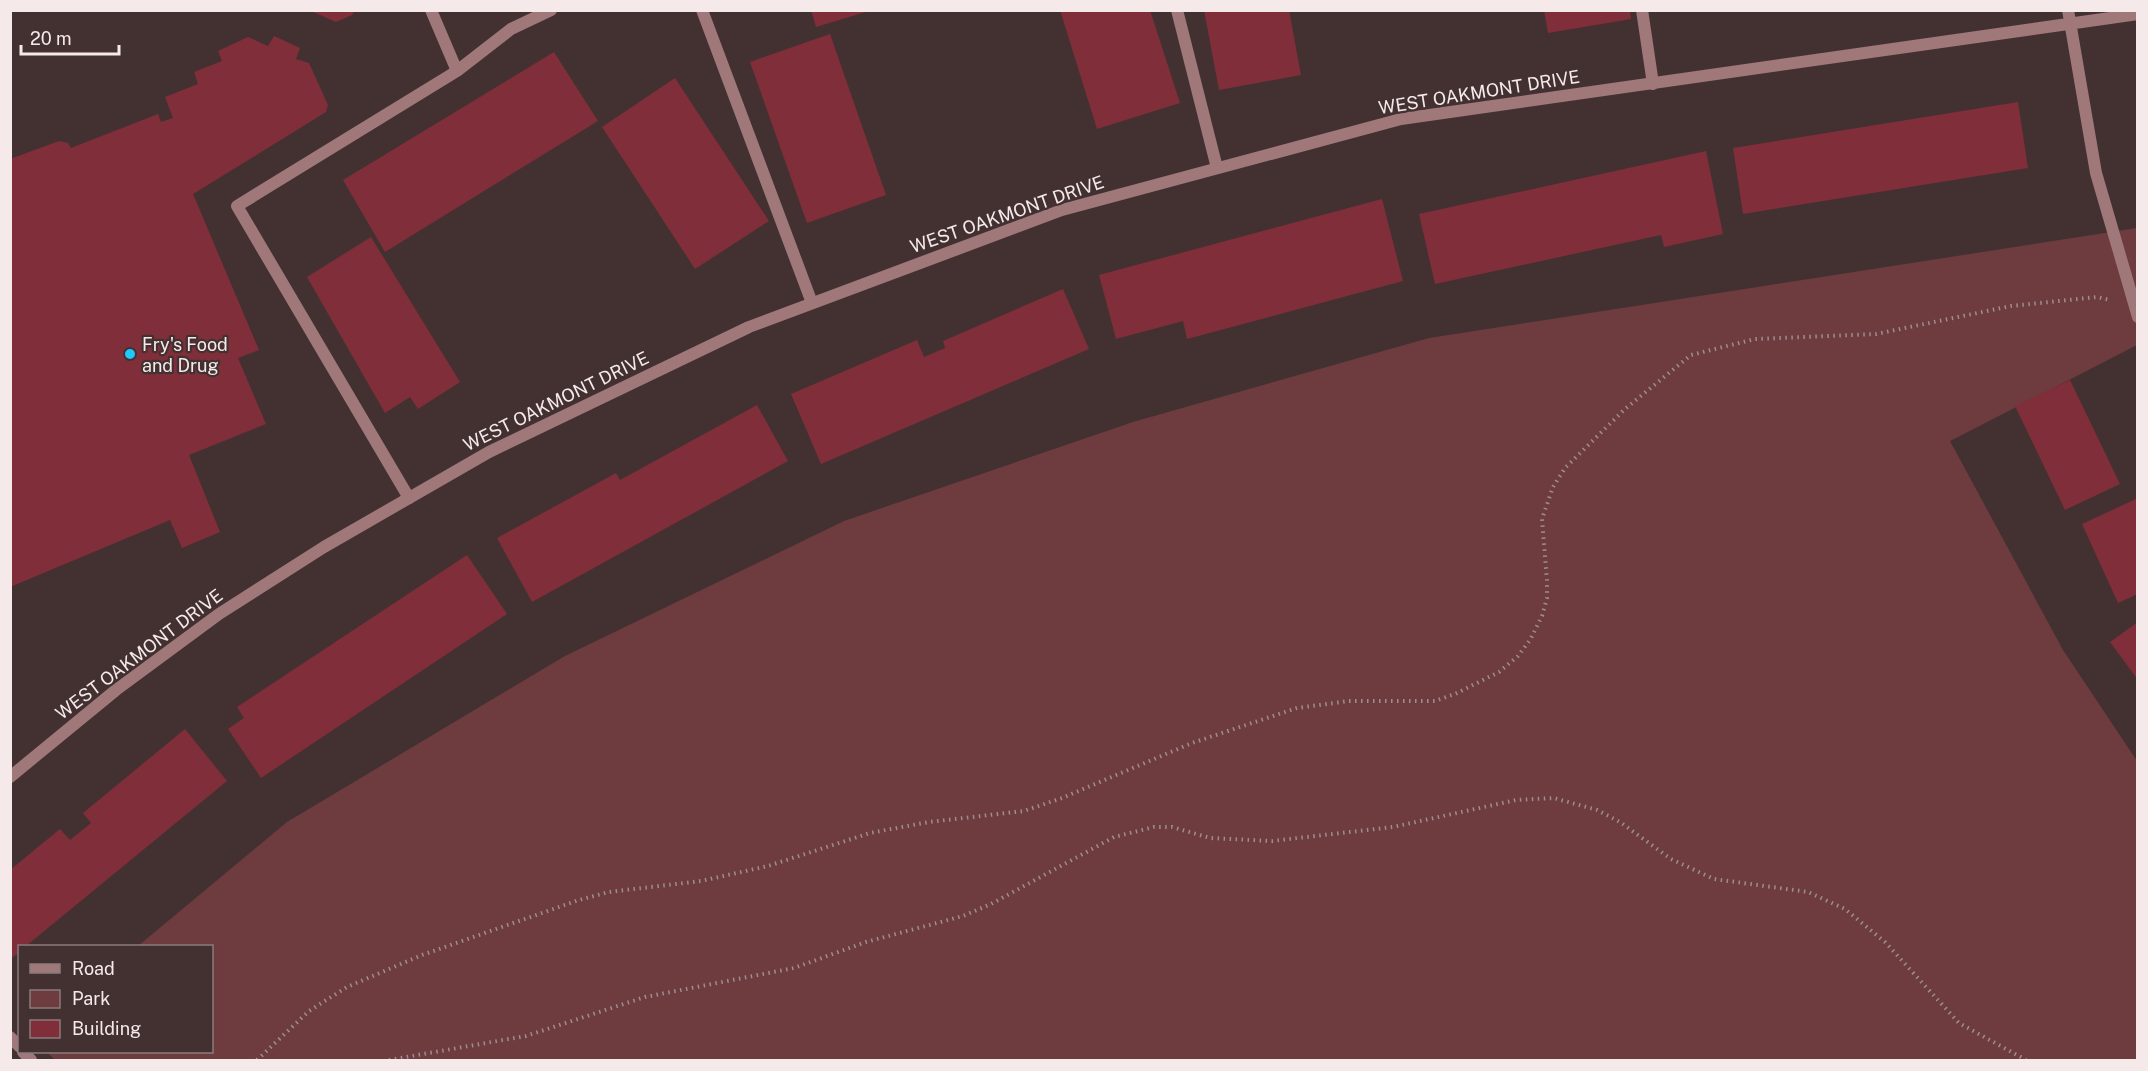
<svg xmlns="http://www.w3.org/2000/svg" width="2148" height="1071" viewBox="0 0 2148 1071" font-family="'Public Sans',sans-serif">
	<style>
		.green { fill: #6e3b3f }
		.building { fill: #802e39 }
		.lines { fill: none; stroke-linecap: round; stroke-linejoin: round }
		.path { stroke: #9d8e8f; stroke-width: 4; stroke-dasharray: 1.5 4.5; stroke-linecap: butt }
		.service { stroke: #a0787a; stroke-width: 12 }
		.minor { stroke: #a0787a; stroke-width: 12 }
		.tertiary { stroke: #a0787a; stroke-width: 12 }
		.poi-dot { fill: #1dc9fd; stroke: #433132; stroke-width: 2 }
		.labels { text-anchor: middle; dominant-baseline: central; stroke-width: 4.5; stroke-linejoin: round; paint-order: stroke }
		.street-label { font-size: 18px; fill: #f5e9ea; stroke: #433132 }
		.poi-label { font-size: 18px; fill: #f5e9ea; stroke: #433132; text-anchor: start }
	</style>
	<rect width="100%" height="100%" fill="#433132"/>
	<path class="green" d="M 2137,228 L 2137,345 L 1950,441 L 2063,650 L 2137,761 L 2137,1060 L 55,1060 L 47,1052 L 212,1052 L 212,946 L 138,946 L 287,822 L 565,656 L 844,521 L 1133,422 L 1429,338 Z"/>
	<path class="building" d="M 309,10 L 355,10 L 352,15 L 336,22 Z
		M 811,10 L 869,10 L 869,11 L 816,27 Z
		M 1060,10 L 1150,10 L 1180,103 L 1097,129 Z
		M 1204,10 L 1289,10 L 1301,75 L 1219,90 Z
		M 1544,10 L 1630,10 L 1631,19 L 1548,33 Z
		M 830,34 L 886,195 L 807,223 L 750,62 Z
		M 274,36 L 300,48 L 296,59 L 309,63 L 328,105 L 326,112 L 193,194 L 259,350 L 238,358 L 266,424 L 189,455 L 220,532 L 182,548 L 170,520 L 10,587 L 10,159 L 59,141 L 68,143 L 71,148 L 158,114 L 161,122 L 173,118 L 165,97 L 198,84 L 194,72 L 222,61 L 218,51 L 248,37 L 268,46 Z
		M 554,52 L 598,121 L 385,252 L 343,180 Z
		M 675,78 L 769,221 L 695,269 L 602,127 Z
		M 2018,102 L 2028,168 L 1743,214 L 1733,148 Z
		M 1706,151 L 1723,234 L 1664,247 L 1661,235 L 1435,284 L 1419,214 Z
		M 1382,199 L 1403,281 L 1187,339 L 1183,321 L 1116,339 L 1099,275 Z
		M 371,237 L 460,382 L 418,409 L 410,397 L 385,413 L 307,277 Z
		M 1063,289 L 1089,349 L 821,464 L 791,394 L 917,340 L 924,357 L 945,348 L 943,341 Z
		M 2070,380 L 2120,484 L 2065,510 L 2015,406 Z
		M 757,405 L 788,461 L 532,602 L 497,538 L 616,473 L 620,480 Z
		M 2138,498 L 2138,594 L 2118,603 L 2082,524 Z
		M 467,555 L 507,614 L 261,778 L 228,729 L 244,718 L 237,707 Z
		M 2138,622 L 2138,680 L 2110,642 Z
		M 185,729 L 227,781 L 26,946 L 20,946 L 20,952 L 10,959 L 10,870 L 60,829 L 70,840 L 91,823 L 83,813 Z"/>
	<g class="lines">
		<path class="path" d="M 257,1060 L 309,1011 L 347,987 L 422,955 L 579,900 L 609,892 L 701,881 L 768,866 L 870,833 L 929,822 L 1024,811 L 1062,798 L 1192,743 L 1297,708 L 1349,701 L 1435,701 L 1455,694 L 1499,672 L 1518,656 L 1530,640 L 1542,616 L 1547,598 L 1547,581 L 1542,519 L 1553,487 L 1565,468 L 1625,409 L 1691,355 L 1755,339 L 1876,334 L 2011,306 L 2097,297 L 2110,300
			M 389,1060 L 526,1036 L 645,997 L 794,968 L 866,942 L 963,916 L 991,904 L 1114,837 L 1154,827 L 1172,827 L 1210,838 L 1272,841 L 1393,827 L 1516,800 L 1554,798 L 1597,810 L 1620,822 L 1671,859 L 1714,879 L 1808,892 L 1845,909 L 1885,942 L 1959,1023 L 2026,1060"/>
		<path class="service" d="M 431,10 L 457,71
			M 702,10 L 812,303
			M 1177,10 L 1217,168
			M 1642,10 L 1653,84
			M 409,498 L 237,206 L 457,71 L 511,29 L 551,10"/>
		<path class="minor" d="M 2068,10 L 2096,173 L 2138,317
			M 10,777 L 116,690 L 219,614 L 324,547 L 489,452 L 749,327 L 1062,210 L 1401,119 L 2138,14"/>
		<path class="tertiary" d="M 10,1037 L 20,1047
			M 23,1052 L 31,1060"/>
	</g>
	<circle class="poi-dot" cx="130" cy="354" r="6"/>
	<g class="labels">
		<g class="street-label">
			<text transform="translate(1479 92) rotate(-9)">WEST OAKMONT DRIVE</text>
			<text transform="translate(1007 214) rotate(-19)">WEST OAKMONT DRIVE</text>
			<text transform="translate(556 401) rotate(-26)">WEST OAKMONT DRIVE</text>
			<text transform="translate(139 654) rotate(-37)">WEST OAKMONT DRIVE</text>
		</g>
		<g class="poi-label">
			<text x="142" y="344">Fry's Food<tspan x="142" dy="21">and Drug</tspan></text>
		</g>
	</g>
	<rect width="2148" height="1071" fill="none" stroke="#f5e9ea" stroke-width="24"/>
	<rect x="18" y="945" width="195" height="108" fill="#433132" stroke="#8a7b7c" stroke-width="1.5"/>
	<rect x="30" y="964" width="30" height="9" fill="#a0787a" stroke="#8a7b7c" stroke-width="1.5"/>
	<text x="72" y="975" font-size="18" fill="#f5e9ea">Road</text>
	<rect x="30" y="990" width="30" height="18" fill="#6e3b3f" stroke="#8a7b7c" stroke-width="1.5"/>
	<text x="72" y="1005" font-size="18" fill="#f5e9ea">Park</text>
	<rect x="30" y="1020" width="30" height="18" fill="#802e39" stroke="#8a7b7c" stroke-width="1.5"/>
	<text x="72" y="1035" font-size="18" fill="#f5e9ea">Building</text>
	<path d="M21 45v9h98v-9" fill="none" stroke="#f5e9ea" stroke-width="3"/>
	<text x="30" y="45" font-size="18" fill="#f5e9ea" stroke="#433132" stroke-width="4.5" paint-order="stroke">20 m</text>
</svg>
